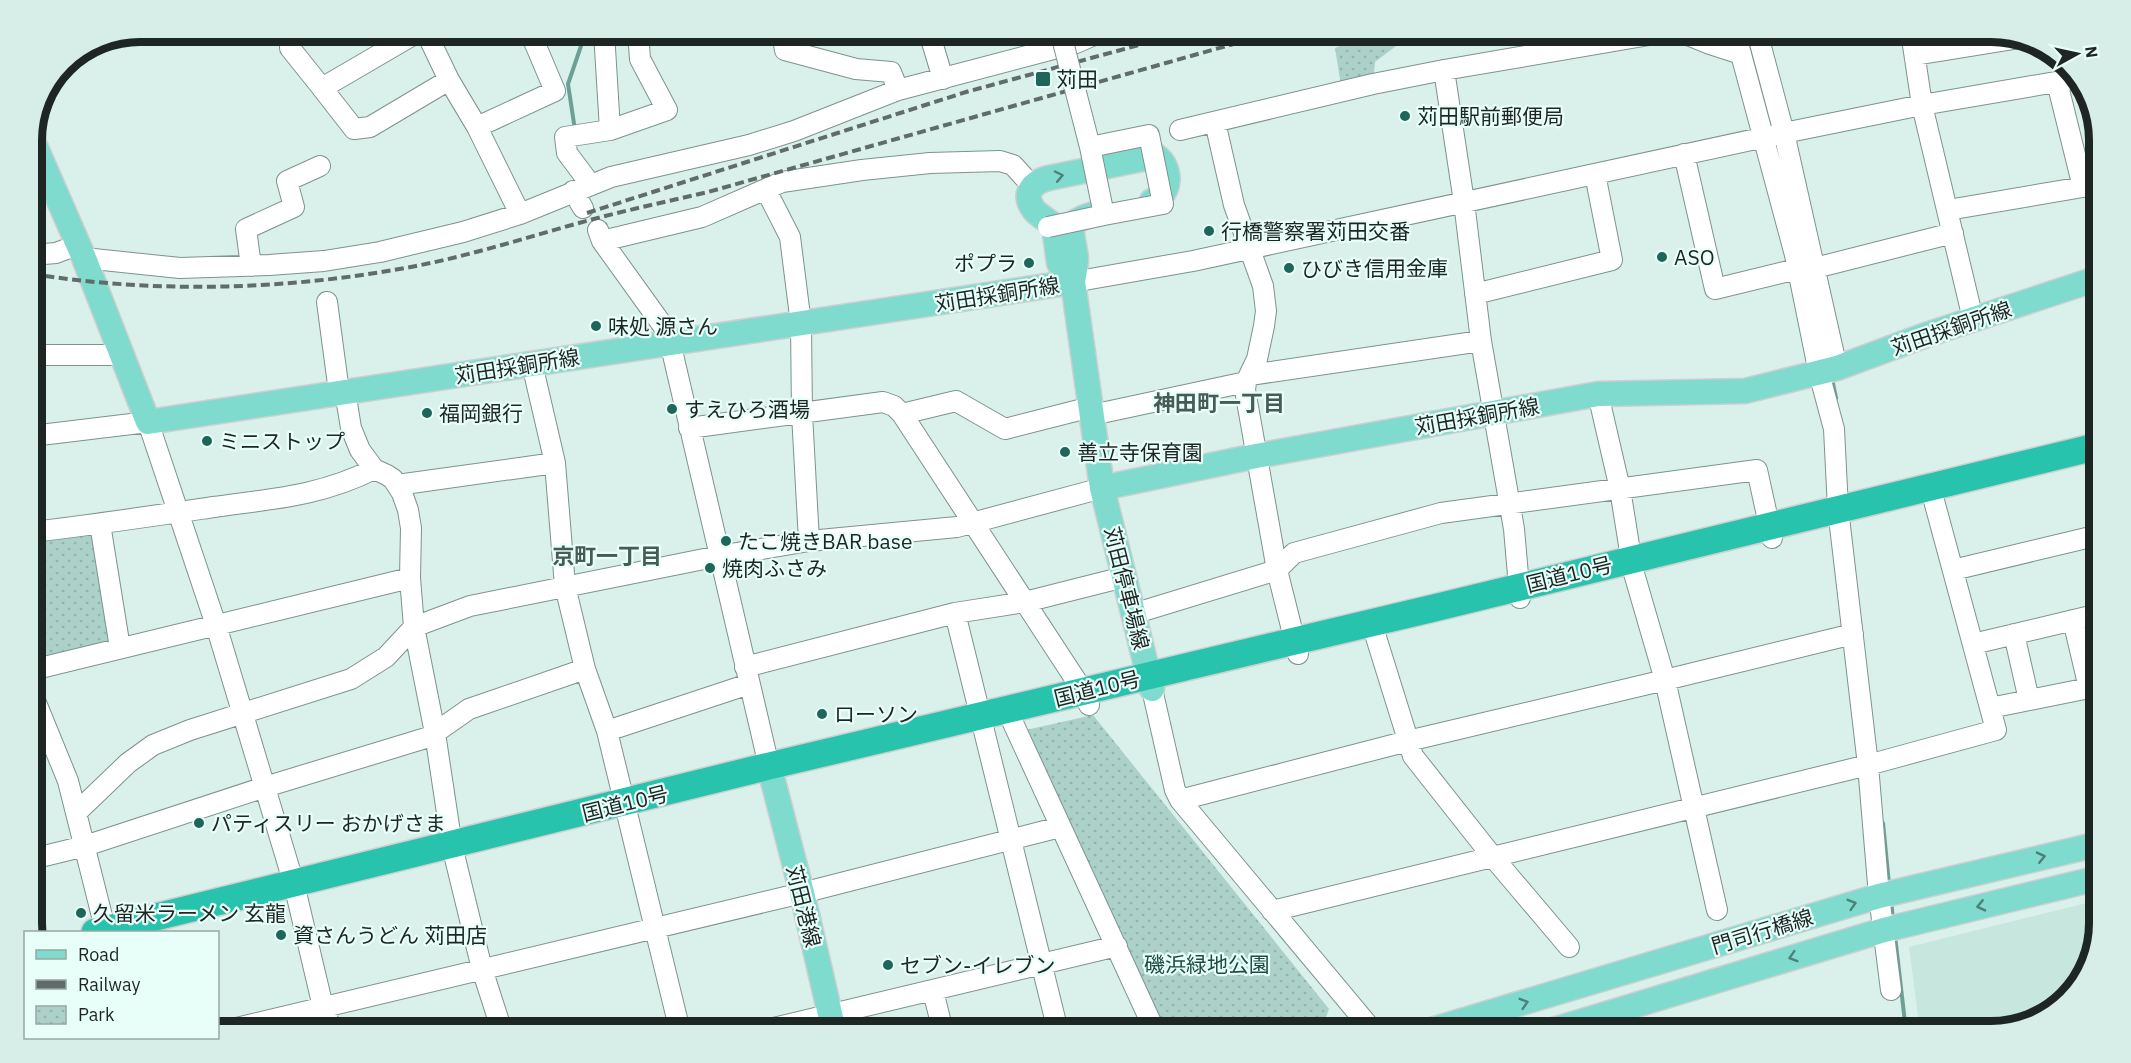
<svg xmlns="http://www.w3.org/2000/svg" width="2131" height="1063" viewBox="0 0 2131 1063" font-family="'IBM Plex Sans','Noto Sans JP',sans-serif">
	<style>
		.built { fill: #c7e6de }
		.park { fill: url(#park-dots) }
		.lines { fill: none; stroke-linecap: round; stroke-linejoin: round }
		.stream { stroke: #6ba095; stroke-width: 4 }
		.minor-casing { stroke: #7e938e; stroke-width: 22 }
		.major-casing { stroke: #cecfcf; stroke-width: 27 }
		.highway-casing { stroke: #cecfcf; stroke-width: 30 }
		.minor { stroke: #fff; stroke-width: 20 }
		.major { stroke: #7edbce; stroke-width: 24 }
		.highway { stroke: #28c3ad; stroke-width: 27 }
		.rail { stroke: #606c69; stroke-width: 4; stroke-dasharray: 9 4.5; stroke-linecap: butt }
		.minor-bridge-casing { stroke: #7e938e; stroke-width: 22; stroke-linecap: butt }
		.minor-bridge { stroke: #fff; stroke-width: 20 }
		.oneway { stroke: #4e8079 }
		.poi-dot { fill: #1e665a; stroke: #e7fef9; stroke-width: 2 }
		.labels { text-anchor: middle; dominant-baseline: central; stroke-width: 4.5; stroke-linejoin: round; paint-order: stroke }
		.poi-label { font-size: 21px; fill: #1e2624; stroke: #e7fef9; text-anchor: start }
		.street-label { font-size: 21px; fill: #1e2624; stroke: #e7fef9 }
		.park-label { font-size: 21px; fill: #1d4c44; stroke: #e7fef9 }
		.neighbourhood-label { font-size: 22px; font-weight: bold; fill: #465a56; stroke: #e7fef9 }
		.rim { fill: none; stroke: #1e2624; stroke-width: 8 }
	</style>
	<defs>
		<pattern id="park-dots" width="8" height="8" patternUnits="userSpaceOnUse" patternTransform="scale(1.5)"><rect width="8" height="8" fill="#abd1c9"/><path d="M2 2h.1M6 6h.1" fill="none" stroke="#93b3ac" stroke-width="1.8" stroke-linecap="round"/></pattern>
	</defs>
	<rect width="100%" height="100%" fill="#daf0eb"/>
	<path class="built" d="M 2099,900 L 2099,923 L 2088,971 L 2051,1013 L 1991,1031 L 1920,1031 L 1909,947 Z"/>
	<path class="park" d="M 1374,32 L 1436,32 L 1400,43 L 1375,62 L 1373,84 L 1342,92 L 1335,48 Z
		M 95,532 L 114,645 L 32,663 L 32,540 Z
		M 1093,715 L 1329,1009 L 1321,1031 L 1162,1031 L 1026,730 Z"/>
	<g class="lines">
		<path class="stream" d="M 1756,67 L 1772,130
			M 575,130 L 568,84 L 581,46 L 581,32
			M 1832,379 L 1836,398
			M 1883,823 L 1889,884
			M 1891,900 L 1893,920
			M 1895,936 L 1906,1031"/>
		<defs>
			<path id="minor" d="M 304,32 L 290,40 L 290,48 L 322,88
				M 418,32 L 322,88 L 354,129 L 370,127 L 449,80
				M 426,32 L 449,80 L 477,127 L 520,214
				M 604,32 L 610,130
				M 782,32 L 785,50 L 856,69 L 891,72 L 898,90
				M 929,32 L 943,79
				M 1735,32 L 1795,255 L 1819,373 L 1834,429 L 1838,509 L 1868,765 L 1879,896 L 1891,990
				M 1757,32 L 1784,133 L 1837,368
				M 1911,32 L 1922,105 L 1973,319
				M 1915,55 L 2020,38
				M 1444,70 L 1464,202 L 1481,341 L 1514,529 L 1520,598
				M 1215,122 L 1234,205 L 1263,286 L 1266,311 L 1264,326 L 1257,359 L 1246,382 L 1245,390 L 1277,570 L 1298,654
				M 477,127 L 555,91 L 530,32
				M 1180,130 L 1373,84 L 1444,70 L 1655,34 L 1683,33 L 1710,44 L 1741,54
				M 1684,154 L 1715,289 L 1797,269
				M 591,185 L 567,153 L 565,137 L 610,130 L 667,110 L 640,59 L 638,32
				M 766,190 L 790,237 L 801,324 L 802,414 L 809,541
				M 573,191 L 583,208
				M 1948,210 L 2083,187 L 2057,82
				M 598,230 L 602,241 L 666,330 L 670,342 L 772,779
				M 602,241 L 702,217 L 782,182 L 862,170 L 930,163 L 1000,161 L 1013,165 L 1032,186
				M 32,255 L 56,253 L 77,245
				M 84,258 L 180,268 L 269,265 L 324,261 L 380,252 L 463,232 L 520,214 L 611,177 L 749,145 L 794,131 L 898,90 L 1076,43 L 1101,32
				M 251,266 L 246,229 L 294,207 L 287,181 L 320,166
				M 1815,268 L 1953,233
				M 1073,282 L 1193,261 L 1784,133 L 1922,105 L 2079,78
				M 1475,294 L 1612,260 L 1595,174
				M 327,302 L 339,392
				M 32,355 L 121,355
				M 532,364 L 555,463 L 565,586 L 585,669 L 607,731 L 680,1031
				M 1250,375 L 1481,341
				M 345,391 L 351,428 L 360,450 L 374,469 L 387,475 L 393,479 L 402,493 L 408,510 L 411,528 L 410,578 L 414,627 L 435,733 L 452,846 L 482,969 L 502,1031
				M 1598,394 L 1620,489 L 1633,570 L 1665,680 L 1717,910
				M 902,414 L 956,401 L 1005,429 L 1091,407
				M 1092,415 L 1246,382
				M 689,428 L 883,402 L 894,406 L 902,414 L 1083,691 L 1089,705
				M 32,436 L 148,422 L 216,625 L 294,884 L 323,1007 L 332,1031
				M 397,485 L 555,463
				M 100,524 L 120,648
				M 32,532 C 93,525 153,516 214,507 C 271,499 321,496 374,469
				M 1953,570 L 2099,535
				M 955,613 L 1058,1031
				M 1133,614 L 1277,570 L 1294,553 L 1441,513 L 1757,470 L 1772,538
				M 2073,620 L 2089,688
				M 1375,634 L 1413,756 L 1492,856 L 1569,947
				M 2014,634 L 2029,700
				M 1973,644 L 2099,614
				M 745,667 L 955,613 L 1025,602 L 1124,577
				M 32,670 L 410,578
				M 1152,689 L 1175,790 L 1180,800 L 1373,1031
				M 32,693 L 68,781 L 106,932
				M 1990,708 L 2099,686
				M 1013,723 L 1155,1031
				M 607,731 L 749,684
				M 1180,800 L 1408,741 L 1665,680 L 1853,634
				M 77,812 L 128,763 L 153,745 L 190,730 L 351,679 L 386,657 L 414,627 L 470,606 L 719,556 L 809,541 L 957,527 L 1102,488
				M 32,859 L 85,846 L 265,787 L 429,737 L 469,709 L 585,669
				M 1272,911 L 1868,765 L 1996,730 L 1933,497
				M 933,991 L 943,1031
				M 224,1031 L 802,893 L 1060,827
				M 761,1031 L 1117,946"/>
			<path id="major" d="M 32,139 L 84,258 L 148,422 L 1073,282
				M 1095,214 C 1063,221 1073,233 1076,258 C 1076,266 1074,275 1073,282 L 1102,488 L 1152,689
				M 1073,282 L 1059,263 L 1054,226 C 1048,220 1039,216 1034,210 C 1022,194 1032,182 1049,178 L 1156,156 C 1172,167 1172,195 1152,201
				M 1102,488 L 1256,456 L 1598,394 L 1745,391 L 1837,368 L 1926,335 L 2099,278
				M 773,781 L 802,893 L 834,1031
				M 1428,1031 L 1879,896 L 2099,844
				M 1550,1031 L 1884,930 L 2099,878"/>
			<path id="highway" d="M 95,932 L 769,766 L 1434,608 L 2099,446"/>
		</defs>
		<use href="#minor" class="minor-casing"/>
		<use href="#major" class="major-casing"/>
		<use href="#highway" class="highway-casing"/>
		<use href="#minor" class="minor"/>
		<use href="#major" class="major"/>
		<use href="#highway" class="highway"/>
		<path class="rail" d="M 587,213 L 966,92 L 1187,32
			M 32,274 C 159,294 290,290 416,266 C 472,255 525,238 579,223 C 622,211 665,202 708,192 L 1276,32"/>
		<defs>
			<path id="minor-bridge" d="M 1062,38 L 1090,147 L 1104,215 L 1163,204 L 1149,135 L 1090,147
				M 1048,227 L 1104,215"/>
		</defs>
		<use href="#minor-bridge" class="minor-bridge-casing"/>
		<use href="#minor-bridge" class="minor-bridge"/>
	</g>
	<defs><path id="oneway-chevron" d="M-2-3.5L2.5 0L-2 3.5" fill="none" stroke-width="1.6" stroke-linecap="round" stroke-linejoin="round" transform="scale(1.5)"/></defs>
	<g class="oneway">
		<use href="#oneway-chevron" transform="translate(1059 176) rotate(-12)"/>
		<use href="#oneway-chevron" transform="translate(2041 857) rotate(-13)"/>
		<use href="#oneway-chevron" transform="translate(1852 904) rotate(-17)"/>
		<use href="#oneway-chevron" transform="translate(1981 906) rotate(167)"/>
		<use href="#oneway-chevron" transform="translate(1793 957) rotate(163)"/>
		<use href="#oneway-chevron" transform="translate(1524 1003) rotate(-17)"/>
	</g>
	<g class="poi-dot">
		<rect x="1035" y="71" width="16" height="16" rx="3"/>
		<circle cx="1405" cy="116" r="6"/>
		<circle cx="1209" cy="231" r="6"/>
		<circle cx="1662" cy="257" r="6"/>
		<circle cx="1029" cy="263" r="6"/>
		<circle cx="1289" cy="268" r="6"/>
		<circle cx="596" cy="326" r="6"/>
		<circle cx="672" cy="409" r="6"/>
		<circle cx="427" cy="413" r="6"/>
		<circle cx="207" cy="441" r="6"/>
		<circle cx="1065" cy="452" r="6"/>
		<circle cx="726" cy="541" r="6"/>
		<circle cx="710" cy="568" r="6"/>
		<circle cx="822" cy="714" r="6"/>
		<circle cx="199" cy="823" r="6"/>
		<circle cx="81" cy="913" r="6"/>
		<circle cx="281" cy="935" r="6"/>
		<circle cx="888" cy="965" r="6"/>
	</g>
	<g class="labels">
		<g class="poi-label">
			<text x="1056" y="79">苅田</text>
			<text x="1417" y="116">苅田駅前郵便局</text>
			<text x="1221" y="231">行橋警察署苅田交番</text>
			<text x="1674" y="257">ASO</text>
			<text x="1017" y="263" text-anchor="end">ポプラ</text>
			<text x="1301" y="268">ひびき信用金庫</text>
			<text x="608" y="326">味処 源さん</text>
			<text x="684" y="409">すえひろ酒場</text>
			<text x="439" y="413">福岡銀行</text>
			<text x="219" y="441">ミニストップ</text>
			<text x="1077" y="452">善立寺保育園</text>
			<text x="738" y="541">たこ焼きBAR base</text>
			<text x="722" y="568">焼肉ふさみ</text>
			<text x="834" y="714">ローソン</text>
			<text x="211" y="823">パティスリー おかげさま</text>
			<text x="93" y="913">久留米ラーメン 玄龍</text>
			<text x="293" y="935">資さんうどん 苅田店</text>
			<text x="900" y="965">セブン-イレブン</text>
		</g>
		<g class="street-label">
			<text transform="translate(997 294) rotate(-9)">苅田採銅所線</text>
			<text transform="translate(1951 328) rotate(-19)">苅田採銅所線</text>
			<text transform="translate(517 366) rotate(-9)">苅田採銅所線</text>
			<text transform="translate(1477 416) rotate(-10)">苅田採銅所線</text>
			<text transform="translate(1569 574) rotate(-14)">国道10号</text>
			<text transform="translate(1127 588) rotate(76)">苅田停車場線</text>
			<text transform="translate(1097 688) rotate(-14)">国道10号</text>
			<text transform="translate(625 803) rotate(-14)">国道10号</text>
			<text transform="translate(804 906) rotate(76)">苅田港線</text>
			<text transform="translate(1762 931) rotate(-17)">門司行橋線</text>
		</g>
		<g class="park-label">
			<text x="1207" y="964">磯浜緑地公園</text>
		</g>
		<g class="neighbourhood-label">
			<text x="1219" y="402">神田町一丁目</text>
			<text x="607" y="555">京町一丁目</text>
		</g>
	</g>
	<path d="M0 0H2131V1063H0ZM140 42H1991A98 98 0 0 1 2089 140V923A98 98 0 0 1 1991 1021H140A98 98 0 0 1 42 923V140A98 98 0 0 1 140 42Z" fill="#d7ede8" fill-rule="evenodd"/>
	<path class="rim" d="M140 42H1991A98 98 0 0 1 2089 140V923A98 98 0 0 1 1991 1021H140A98 98 0 0 1 42 923V140A98 98 0 0 1 140 42Z"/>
	<rect x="24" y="931" width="195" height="108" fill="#e7fef9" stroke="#97a8a4" stroke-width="1.5"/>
	<rect x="36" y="950" width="30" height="9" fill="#7edbce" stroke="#97a8a4" stroke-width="1.5"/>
	<text x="78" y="961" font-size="18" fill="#1e2624">Road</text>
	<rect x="36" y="980" width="30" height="9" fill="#606c69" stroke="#97a8a4" stroke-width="1.5"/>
	<text x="78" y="991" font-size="18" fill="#1e2624">Railway</text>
	<rect x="36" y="1006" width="30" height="18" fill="url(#park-dots)" stroke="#97a8a4" stroke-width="1.5"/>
	<text x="78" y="1021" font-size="18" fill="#1e2624">Park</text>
	<g transform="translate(2077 54) rotate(82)" stroke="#e7fef9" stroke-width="4.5" paint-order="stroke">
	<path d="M0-4.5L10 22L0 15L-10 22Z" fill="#1e2624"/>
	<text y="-9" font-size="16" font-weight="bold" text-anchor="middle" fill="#1e2624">N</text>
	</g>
</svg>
